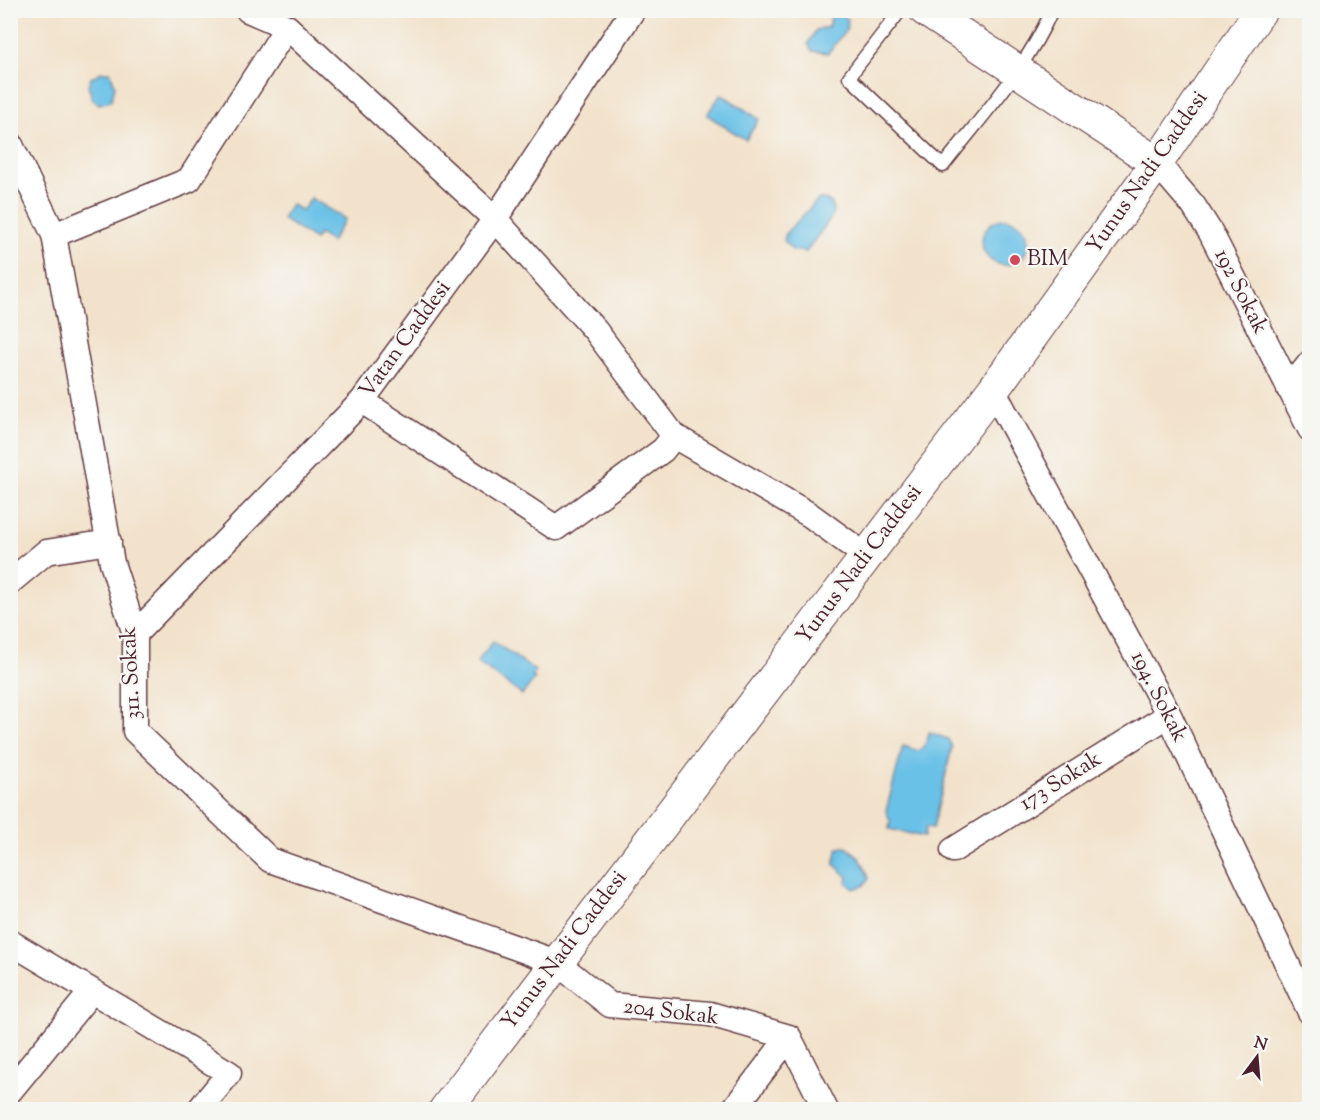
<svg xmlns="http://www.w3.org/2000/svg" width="1320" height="1120" viewBox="0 0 1320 1120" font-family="'Sorts Mill Goudy',serif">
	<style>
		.water { fill: #6ac1e7; stroke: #5a7089; stroke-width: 1.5 }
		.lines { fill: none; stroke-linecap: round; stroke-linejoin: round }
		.service-casing { stroke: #633c43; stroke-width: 15 }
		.minor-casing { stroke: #633c43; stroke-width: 27 }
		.tertiary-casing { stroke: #633c43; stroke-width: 34 }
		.service { stroke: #fff; stroke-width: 12 }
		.minor { stroke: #fff; stroke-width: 24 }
		.tertiary { stroke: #fff; stroke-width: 32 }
		.poi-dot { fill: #d1495b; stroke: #f6f6f2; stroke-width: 2 }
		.labels { text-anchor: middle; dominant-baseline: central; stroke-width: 4.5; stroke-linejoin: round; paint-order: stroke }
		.street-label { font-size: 22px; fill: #4a1f2b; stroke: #f6f6f2 }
		.poi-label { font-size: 22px; fill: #4a1f2b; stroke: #f6f6f2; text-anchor: start }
	</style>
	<rect width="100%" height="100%" fill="#f6f6f2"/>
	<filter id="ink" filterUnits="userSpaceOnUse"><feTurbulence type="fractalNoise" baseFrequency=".0167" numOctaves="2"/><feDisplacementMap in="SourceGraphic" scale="12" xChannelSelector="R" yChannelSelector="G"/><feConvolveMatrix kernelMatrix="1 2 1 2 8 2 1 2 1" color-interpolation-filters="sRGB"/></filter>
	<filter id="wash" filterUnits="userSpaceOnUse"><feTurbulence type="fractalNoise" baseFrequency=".008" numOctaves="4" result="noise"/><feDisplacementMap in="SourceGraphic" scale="24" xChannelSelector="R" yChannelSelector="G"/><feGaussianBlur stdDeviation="1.35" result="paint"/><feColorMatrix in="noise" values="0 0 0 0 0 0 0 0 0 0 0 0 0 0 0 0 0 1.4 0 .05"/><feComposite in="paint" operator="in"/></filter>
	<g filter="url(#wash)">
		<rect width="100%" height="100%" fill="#f2e2cb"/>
		<path class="water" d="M 836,11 L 848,19 L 846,30 L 828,53 L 812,51 L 808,44 L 816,30 L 828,27 L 833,12 Z
			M 101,72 L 110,72 L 115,86 L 111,101 L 99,104 L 93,100 L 88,86 L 91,78 Z
			M 721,94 L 759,119 L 746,140 L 707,115 Z
			M 311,198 L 345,219 L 331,242 L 319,234 L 315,240 L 282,219 L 291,204 L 302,211 Z
			M 819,199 L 824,199 L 832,203 L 833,215 L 806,252 L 792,250 L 784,241 L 786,233 Z
			M982 242a23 23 0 1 1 46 0a23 23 0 1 1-46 0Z
			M 493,641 L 535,671 L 532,676 L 535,678 L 522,695 L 477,662 Z
			M 929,732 L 948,739 L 952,747 L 933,828 L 926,827 L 924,837 L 889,829 L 890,821 L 886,811 L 903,746 L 919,751 L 927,742 Z
			M 846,847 C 859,855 865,864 869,879 L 863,886 L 854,889 L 847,883 L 848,877 L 834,864 L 838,848 Z"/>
	</g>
	<g filter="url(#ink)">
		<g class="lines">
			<defs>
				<path id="service" d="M 901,10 L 849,77 L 943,166 C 981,117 1027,68 1052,10"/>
				<path id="minor" d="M 248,10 L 287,27 L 495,219 L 595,330 L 674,436 L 810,515 L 866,556
					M 10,143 L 54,235 L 112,563 L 135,634 L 135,731 L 270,860 L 556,962 L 610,1005 L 710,1014 L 789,1037 L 826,1110
					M 1157,163 L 1193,205 L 1211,233 L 1310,429
					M 54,235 L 189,180 L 287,27
					M 1289,389 L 1310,363
					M 993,390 L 1169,715 L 1310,1012
					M 362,401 L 556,528 L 663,450 L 674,436
					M 10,582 L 46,552 L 109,542
					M 135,634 L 362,401 L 495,219 L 633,10
					M 953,850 L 1169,715
					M 10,942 L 229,1073 L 199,1110
					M 10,1091 L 92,991
					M 733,1110 L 789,1037"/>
				<path id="tertiary" d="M 925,10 L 1157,163
					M 445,1110 L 993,390 L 1157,163 L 1261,10"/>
			</defs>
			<use href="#service" class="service-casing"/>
			<use href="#minor" class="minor-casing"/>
			<use href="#tertiary" class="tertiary-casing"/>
			<use href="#service" class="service"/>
			<use href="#minor" class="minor"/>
			<use href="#tertiary" class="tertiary"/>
		</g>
	</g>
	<circle class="poi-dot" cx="1015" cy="260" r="6"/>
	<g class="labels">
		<g class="street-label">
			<text transform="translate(1148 173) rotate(-55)">Yunus Nadi Caddesi</text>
			<text transform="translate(1240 292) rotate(63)">192 Sokak</text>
			<text transform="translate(406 340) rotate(-54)">Vatan Caddesi</text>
			<text transform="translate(860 565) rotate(-53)">Yunus Nadi Caddesi</text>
			<text transform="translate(132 673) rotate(-93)">311. Sokak</text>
			<text transform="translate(1158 697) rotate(63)">194. Sokak</text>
			<text transform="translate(1061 782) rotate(-32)">173 Sokak</text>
			<text transform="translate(565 951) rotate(-53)">Yunus Nadi Caddesi</text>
			<text transform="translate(671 1013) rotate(7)">204 Sokak</text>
		</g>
		<g class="poi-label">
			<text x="1027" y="260">BIM</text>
		</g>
	</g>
	<rect width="1320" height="1120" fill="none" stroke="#f6f6f2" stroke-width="36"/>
	<g transform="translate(1257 1057) rotate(16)" stroke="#f6f6f2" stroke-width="4.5" paint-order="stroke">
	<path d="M0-4.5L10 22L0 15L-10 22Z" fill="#4a1f2b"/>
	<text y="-9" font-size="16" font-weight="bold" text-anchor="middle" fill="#4a1f2b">N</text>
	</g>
</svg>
